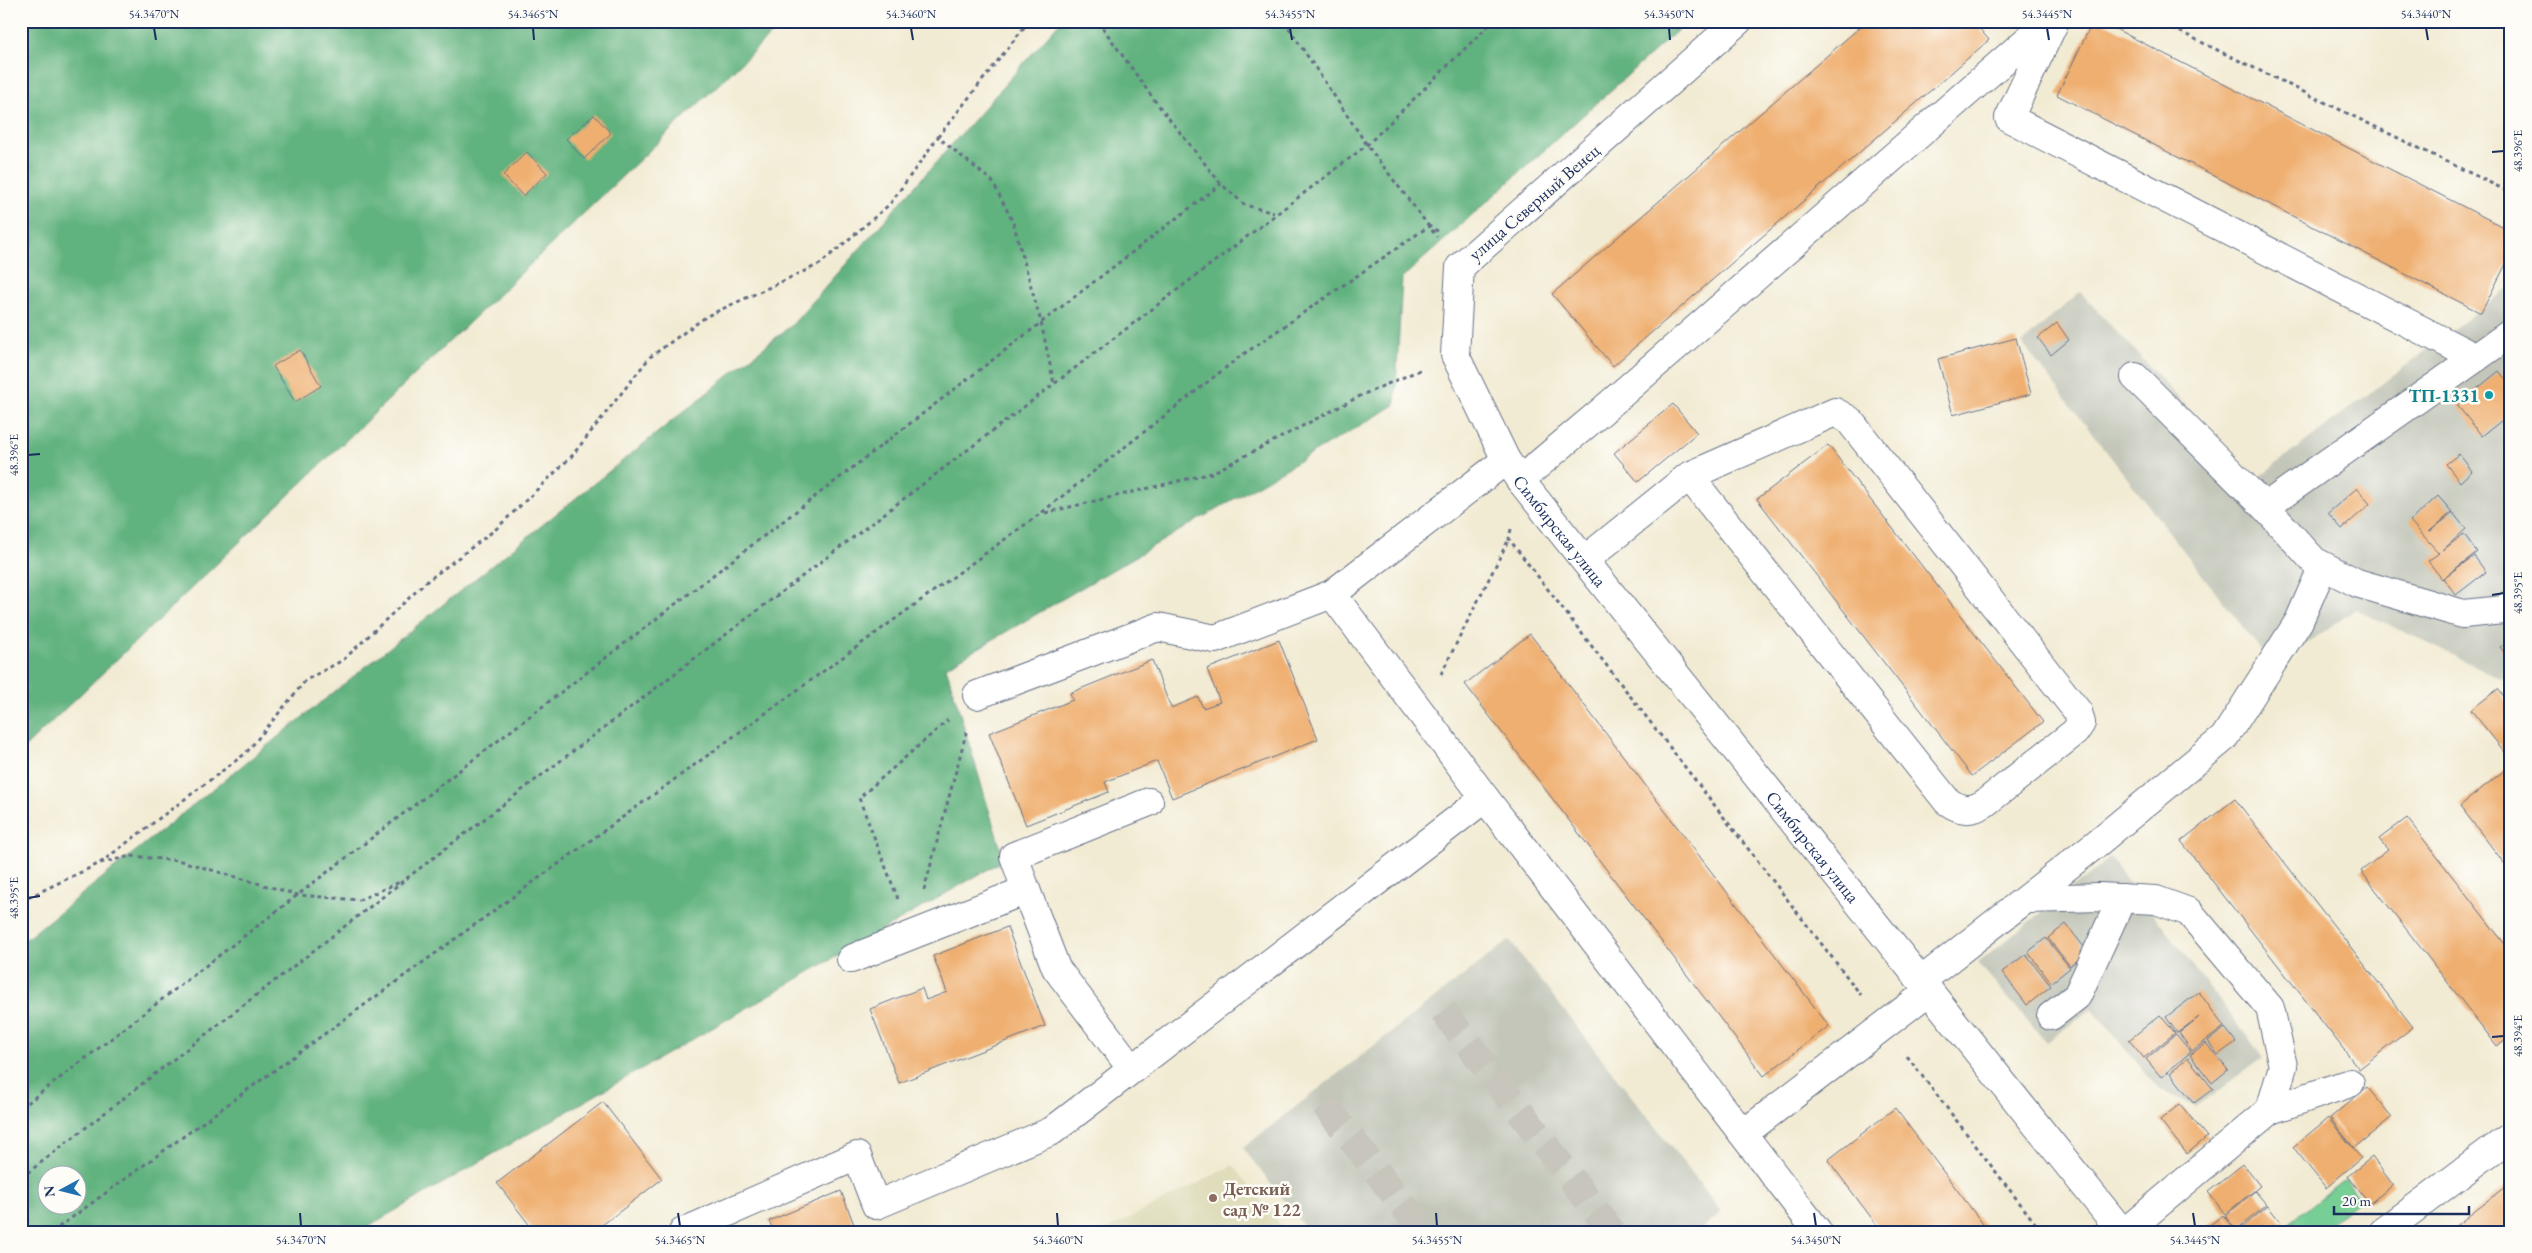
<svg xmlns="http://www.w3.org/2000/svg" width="2532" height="1253" viewBox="0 0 2532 1253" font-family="'EB Garamond',serif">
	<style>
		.built { fill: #dfddbb }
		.industrial { fill: #c3c6b9 }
		.green { fill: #77cf95; stroke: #497f7a }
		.forest { fill: #61b27e; stroke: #3e706e; fill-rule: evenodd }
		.building { fill: #efaf6f }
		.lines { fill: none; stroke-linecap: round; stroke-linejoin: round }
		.minor-tunnel { stroke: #c7c5bc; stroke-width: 28; stroke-dasharray: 28 14; stroke-linecap: butt }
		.minor-casing { stroke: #667187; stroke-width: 30 }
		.path { stroke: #667187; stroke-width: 3; stroke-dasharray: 4 4; stroke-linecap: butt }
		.minor { stroke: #fff; stroke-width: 28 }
		.ticks { fill: none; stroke: #1b2f5e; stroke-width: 2 }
		.culture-dot { fill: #0f9aa8; stroke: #fdfcf7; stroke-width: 2 }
		.education-dot { fill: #8d6e63; stroke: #fdfcf7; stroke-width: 2 }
		.labels { text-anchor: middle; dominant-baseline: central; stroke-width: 5; stroke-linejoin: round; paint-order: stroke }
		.street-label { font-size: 18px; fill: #1b2f5e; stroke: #fdfcf7 }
		.culture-label { font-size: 18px; font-weight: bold; fill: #0d838f; stroke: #fdfcf7; text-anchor: end }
		.education-label { font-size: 18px; font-weight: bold; fill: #785e54; stroke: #fdfcf7; text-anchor: start }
		.neatline { fill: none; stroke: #1b2f5e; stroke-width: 2 }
		.ticks-label { font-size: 12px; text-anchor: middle; fill: #1b2f5e }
	</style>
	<rect width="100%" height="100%" fill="#fdfcf7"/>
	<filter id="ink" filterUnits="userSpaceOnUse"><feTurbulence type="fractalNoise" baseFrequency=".02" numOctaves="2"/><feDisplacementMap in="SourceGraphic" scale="10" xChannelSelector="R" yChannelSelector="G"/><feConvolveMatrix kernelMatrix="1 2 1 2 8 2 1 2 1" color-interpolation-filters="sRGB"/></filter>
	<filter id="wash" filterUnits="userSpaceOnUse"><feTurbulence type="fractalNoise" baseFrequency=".0096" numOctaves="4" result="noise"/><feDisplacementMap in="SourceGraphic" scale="20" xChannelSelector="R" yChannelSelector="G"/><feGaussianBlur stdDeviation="1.12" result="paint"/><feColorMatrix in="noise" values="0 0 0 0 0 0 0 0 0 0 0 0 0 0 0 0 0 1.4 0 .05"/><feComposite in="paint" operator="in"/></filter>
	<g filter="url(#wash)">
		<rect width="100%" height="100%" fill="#f2ebd3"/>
		<path class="built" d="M 1233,1165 L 1286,1232 L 1102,1232 Z"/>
		<path class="industrial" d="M 2511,286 L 2511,683 L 2356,609 L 2274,667 L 2022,343 L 2080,292 L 2255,480 Z
			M 2110,858 L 2263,1057 L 2196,1107 L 2158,1088 L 2092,1009 L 2046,1042 L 1978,963 Z
			M 1509,940 L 1722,1212 L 1697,1232 L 1308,1232 L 1243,1148 Z"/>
		<path class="green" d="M 2345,1179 L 2361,1199 L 2320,1232 L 2278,1232 Z"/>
		<path class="forest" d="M 21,21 L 785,21 L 21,751 Z
			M 1061,21 L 1688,21 L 1402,278 L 1395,405 L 946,667 L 1004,860 L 358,1232 L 21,1232 L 21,943 L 793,324 ZM 48,1176 L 78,1176 L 78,1206 L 48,1206 Z"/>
		<g id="blocks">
			<path class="building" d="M 1867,21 L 1973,21 L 1989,40 L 1613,366 L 1552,294 Z
				M 2093,21 L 2100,21 L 2511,231 L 2511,254 L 2481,313 L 2057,95 Z
				M 594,115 L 611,133 L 584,159 L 566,139 Z
				M 527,152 L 547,173 L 523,196 L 503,175 Z
				M 2057,323 L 2069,340 L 2051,355 L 2038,338 Z
				M 2016,338 L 2031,394 L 1953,415 L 1938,359 Z
				M 300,350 L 321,386 L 295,402 L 273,366 Z
				M 2499,371 L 2511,386 L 2511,413 L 2482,436 L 2457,405 Z
				M 1673,404 L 1697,433 L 1638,482 L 1614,453 Z
				M 1828,445 L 2043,722 L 1972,776 L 1757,499 Z
				M 2459,454 L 2472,471 L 2460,482 L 2446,464 Z
				M 2357,488 L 2370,504 L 2342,529 L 2328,513 Z
				M 2438,496 L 2452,512 L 2429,532 L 2453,513 L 2466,529 L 2443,550 L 2464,534 L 2477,552 L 2442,579 L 2428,561 L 2439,553 L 2410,521 Z
				M 2474,556 L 2486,572 L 2456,595 L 2443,578 Z
				M 1530,634 L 1829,1026 L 1764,1076 L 1465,684 Z
				M 2511,639 L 2511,661 L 2500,647 Z
				M 1279,640 L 1318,739 L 1172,798 L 1157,761 L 1105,782 L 1109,792 L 1026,825 L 989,733 L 1073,700 L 1070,693 L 1152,660 L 1171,708 L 1198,697 L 1203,708 L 1220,702 L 1207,669 Z
				M 2498,689 L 2511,706 L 2511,760 L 2471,710 Z
				M 2511,765 L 2511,872 L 2460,806 Z
				M 2235,799 L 2413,1027 L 2359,1069 L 2181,841 Z
				M 2407,818 L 2511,952 L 2511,1035 L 2497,1046 L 2361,871 L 2388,850 L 2379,839 Z
				M 2066,924 L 2088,952 L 2070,966 L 2048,938 Z
				M 1007,927 L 1045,1026 L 899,1083 L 870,1009 L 922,988 L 926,1000 L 947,992 L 933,956 Z
				M 2046,938 L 2070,968 L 2051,983 L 2028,952 Z
				M 2026,954 L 2051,986 L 2027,1005 L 2002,972 Z
				M 2199,992 L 2224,1027 L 2192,1051 L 2179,1033 L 2199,1017 L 2177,1033 L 2166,1017 Z
				M 2160,1015 L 2175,1033 L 2144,1058 L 2129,1040 Z
				M 2225,1028 L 2236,1042 L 2218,1055 L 2208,1041 Z
				M 2176,1034 L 2191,1052 L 2161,1077 L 2146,1059 Z
				M 2206,1043 L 2228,1070 L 2212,1083 L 2190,1055 Z
				M 2188,1058 L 2213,1089 L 2194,1103 L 2170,1073 Z
				M 2367,1087 L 2392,1117 L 2354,1148 L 2330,1118 Z
				M 603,1102 L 662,1179 L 593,1232 L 535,1232 L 497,1183 Z
				M 2180,1104 L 2207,1137 L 2187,1154 L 2160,1120 Z
				M 1895,1108 L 1989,1232 L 1882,1232 L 1828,1160 Z
				M 2328,1118 L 2361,1158 L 2326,1188 L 2293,1147 Z
				M 2372,1157 L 2393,1185 L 2369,1204 L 2348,1176 Z
				M 2243,1164 L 2260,1186 L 2225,1214 L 2208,1192 Z
				M 2511,1183 L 2511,1232 L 2448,1232 Z
				M 841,1191 L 857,1232 L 774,1232 L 769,1221 Z
				M 2255,1191 L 2267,1205 L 2236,1230 L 2225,1216 Z
				M 2268,1206 L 2281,1223 L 2271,1232 L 2237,1232 Z
				M 2223,1215 L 2236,1232 L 2209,1232 L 2206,1228 Z"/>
		</g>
	</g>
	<g filter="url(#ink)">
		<use href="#blocks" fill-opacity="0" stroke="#667187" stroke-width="1"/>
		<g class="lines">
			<path class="minor-tunnel" d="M 1443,1011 L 1612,1232
				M 1325,1105 L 1424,1232"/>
			<defs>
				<g id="minor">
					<path id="s1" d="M 1738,21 L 1460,267 L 1455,355 L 1506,460 L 1520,480 L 2122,1232"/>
					<path d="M 2054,23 L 2009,118 L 2476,358"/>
					<path d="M 2135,377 L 2265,507 L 2511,333"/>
					<path d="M 1520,480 L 1602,411 L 2049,21"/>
					<path d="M 2265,507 L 2314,561 L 2357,583 L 2463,614 L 2504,610 L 2511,604"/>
					<path d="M 1586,559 L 1689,476 L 1835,412 L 1849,420 L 2078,712 L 2081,723 L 2075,732 L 1985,803 C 1971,812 1961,811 1947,801 L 1689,476"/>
					<path d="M 1332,594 L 1485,798 L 1818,1232"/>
					<path d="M 977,695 L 1158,627 L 1215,639 L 1332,594 L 1506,460"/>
					<path d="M 1026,890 L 1014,856 L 1149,802"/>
					<path d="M 2028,899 L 2099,897 L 2156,900 L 2189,912 L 2270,1008 L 2283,1066 L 2270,1110 L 2125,1232"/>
					<path d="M 851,959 L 1026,890 L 1056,968 L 1132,1069"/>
					<path d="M 1921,981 L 2096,844 L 2224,738 L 2299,621 L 2323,566"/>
					<path d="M 2051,1016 L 2077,996 L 2122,898"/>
					<path d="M 2270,1110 L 2350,1083"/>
					<path d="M 1743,1134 L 1929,991"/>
					<path d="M 683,1232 L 857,1156 L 876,1205 L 1052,1131 L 1485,798"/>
					<path d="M 2383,1232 L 2511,1136"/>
				</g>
			</defs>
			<use href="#minor" class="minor-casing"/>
			<path class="path" d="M 1029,21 L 938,137 L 992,181 L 1013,222 L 1041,322 L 1054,384
				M 1098,21 L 1155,101 L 1221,184 L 1245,205 L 1274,213
				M 1284,21 L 1367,145 L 1437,237
				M 2158,21 L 2511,193
				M 1045,513 L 1212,473 L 1364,394 L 1420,370
				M 1511,529 L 1509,539 L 1861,995
				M 1441,674 L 1509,539
				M 100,863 L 246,753 L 306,680 L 343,660 L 426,582 L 496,529 L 571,457 L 650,357 L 707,316 L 820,264 L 890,204 L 938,137
				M 924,890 L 967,730
				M 898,899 L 859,798 L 948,720
				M 21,901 L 100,863 L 131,856 L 181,861 L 298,895 L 359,900 L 402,881
				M 1907,1056 L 2042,1232
				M 21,1108 L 1221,184
				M 21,1178 L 407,878 L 1367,145 L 1493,21
				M 21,1195 L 30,1232
				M 52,1232 L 1041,513 L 1238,358 L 1429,226 L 1441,233"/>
			<use href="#minor" class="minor"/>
		</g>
	</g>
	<path class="ticks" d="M 154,28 L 156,40M 533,28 L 534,40M 911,28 L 913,40M 1290,28 L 1292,40M 1669,28 L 1670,40M 2047,28 L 2049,40M 2426,28 L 2428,40M 2492,152 L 2504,151M 28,455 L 40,454M 2492,595 L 2504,593M 28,898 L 40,896M 2492,1037 L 2504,1036M 300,1213 L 301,1226M 678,1213 L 680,1226M 1057,1213 L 1058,1226M 1436,1213 L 1437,1226M 1814,1213 L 1816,1226M 2193,1213 L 2195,1226"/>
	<circle class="culture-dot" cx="2489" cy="395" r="5"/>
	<circle class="education-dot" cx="1213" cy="1198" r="5"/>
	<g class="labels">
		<g class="street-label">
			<text transform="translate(1534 202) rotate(-41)">улица Северный Венец</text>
			<text stroke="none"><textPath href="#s1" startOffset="665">Симбирская улица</textPath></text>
			<text stroke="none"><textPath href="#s1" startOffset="1070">Симбирская улица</textPath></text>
		</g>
		<g class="culture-label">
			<text x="2479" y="395">ТП-1331</text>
		</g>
		<g class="education-label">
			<text x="1223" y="1188">Детский<tspan x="1223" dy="21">сад № 122</tspan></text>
		</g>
	</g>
	<rect width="2532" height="1253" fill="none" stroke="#fdfcf7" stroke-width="55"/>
	<g transform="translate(62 1190) rotate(263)"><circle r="24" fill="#fdfcf7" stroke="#a3aaba"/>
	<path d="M0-4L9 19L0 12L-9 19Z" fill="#1f6fb2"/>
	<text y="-8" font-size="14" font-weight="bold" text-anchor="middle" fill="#1b2f5e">N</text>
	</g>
	<path d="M2334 1206v8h135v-8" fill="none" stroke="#1b2f5e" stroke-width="2.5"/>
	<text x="2342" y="1206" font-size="15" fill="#1b2f5e" stroke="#fdfcf7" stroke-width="4" paint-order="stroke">20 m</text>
	<rect x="28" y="28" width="2476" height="1198" class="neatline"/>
	<g class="ticks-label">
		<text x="154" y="18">54.3470°N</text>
		<text x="533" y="18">54.3465°N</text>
		<text x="911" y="18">54.3460°N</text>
		<text x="1290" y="18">54.3455°N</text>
		<text x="1669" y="18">54.3450°N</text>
		<text x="2047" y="18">54.3445°N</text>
		<text x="2426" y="18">54.3440°N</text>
		<text transform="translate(2518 151) rotate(-90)" y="4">48.396°E</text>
		<text transform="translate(14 455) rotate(-90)" y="4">48.396°E</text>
		<text transform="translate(2518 593) rotate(-90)" y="4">48.395°E</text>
		<text transform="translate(14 898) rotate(-90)" y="4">48.395°E</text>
		<text transform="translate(2518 1036) rotate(-90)" y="4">48.394°E</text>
		<text x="301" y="1244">54.3470°N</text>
		<text x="680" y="1244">54.3465°N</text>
		<text x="1058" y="1244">54.3460°N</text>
		<text x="1437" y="1244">54.3455°N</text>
		<text x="1816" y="1244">54.3450°N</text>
		<text x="2195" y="1244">54.3445°N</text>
	</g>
</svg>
